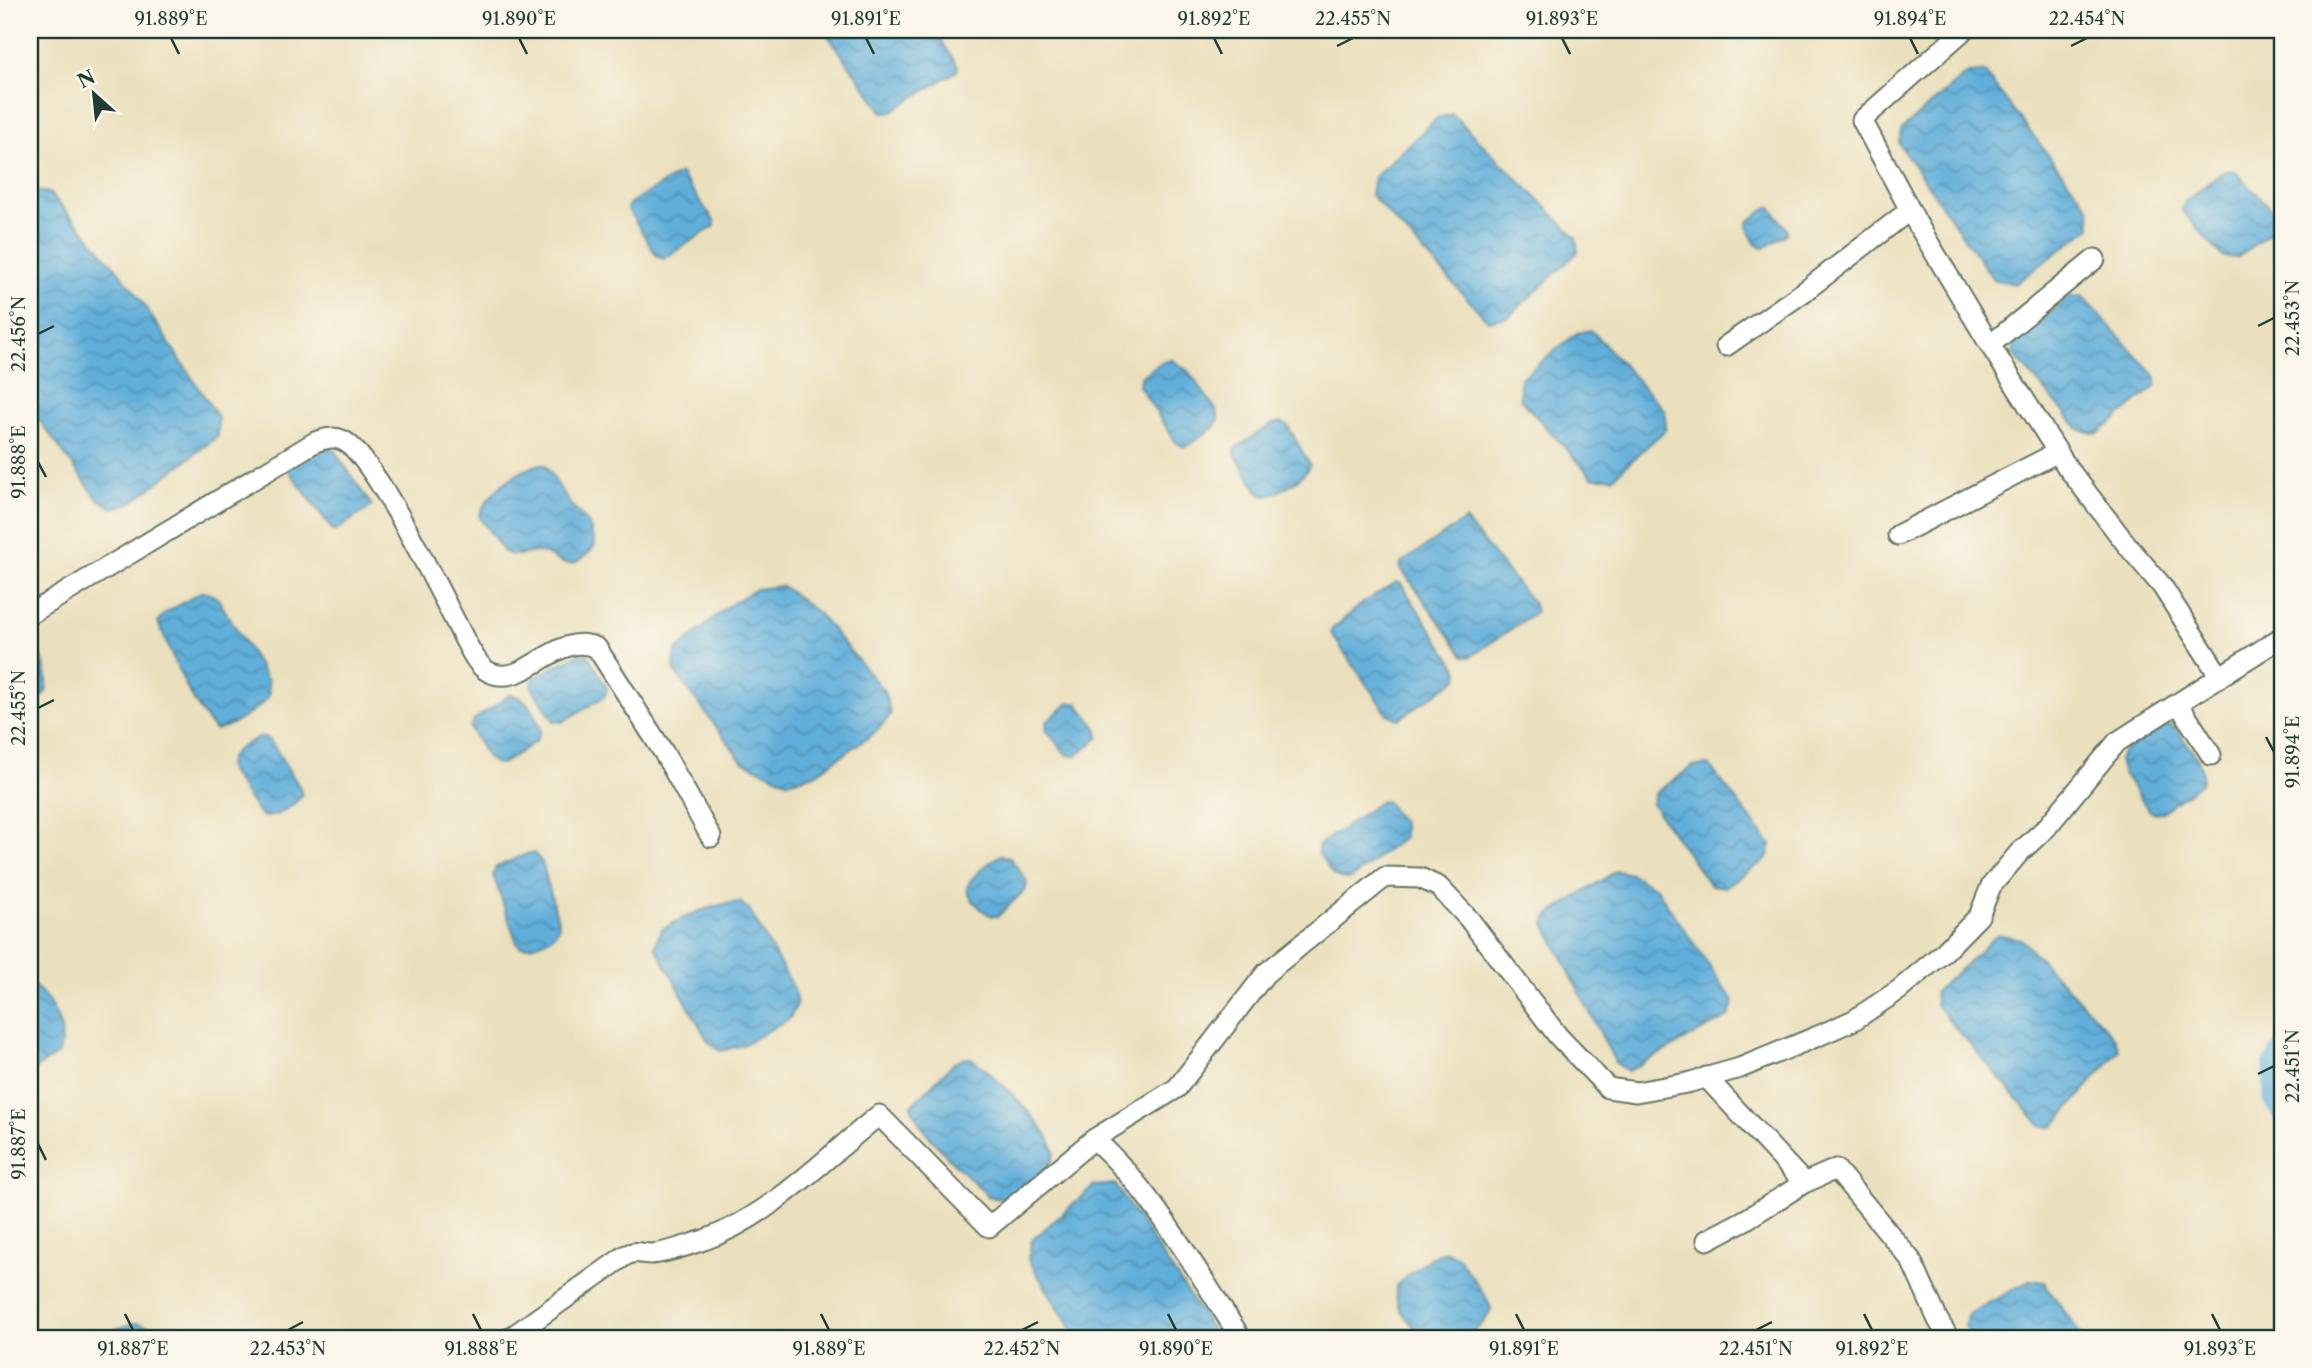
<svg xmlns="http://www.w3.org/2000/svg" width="2312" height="1368" viewBox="0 0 2312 1368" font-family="'Libre Caslon Text',serif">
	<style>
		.water { fill: url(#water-waves); stroke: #407687; stroke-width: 2 }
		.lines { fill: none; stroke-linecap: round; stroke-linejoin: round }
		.canal { stroke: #60afda; stroke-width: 21 }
		.street-casing { stroke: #667664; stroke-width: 23 }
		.street { stroke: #fff; stroke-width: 19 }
		.ticks { fill: none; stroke: #1f3d34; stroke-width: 2.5 }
		.neatline { fill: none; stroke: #1f3d34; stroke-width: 2.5 }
		.ticks-label { font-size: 18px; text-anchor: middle; fill: #1f3d34 }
	</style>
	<defs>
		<pattern id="water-waves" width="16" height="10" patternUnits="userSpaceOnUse" patternTransform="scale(1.75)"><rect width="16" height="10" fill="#60afda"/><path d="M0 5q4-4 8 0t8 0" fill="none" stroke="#4f90b2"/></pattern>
	</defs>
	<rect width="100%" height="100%" fill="#fbf7ec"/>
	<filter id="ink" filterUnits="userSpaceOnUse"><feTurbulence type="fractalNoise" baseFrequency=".0143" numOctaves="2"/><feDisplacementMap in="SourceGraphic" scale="14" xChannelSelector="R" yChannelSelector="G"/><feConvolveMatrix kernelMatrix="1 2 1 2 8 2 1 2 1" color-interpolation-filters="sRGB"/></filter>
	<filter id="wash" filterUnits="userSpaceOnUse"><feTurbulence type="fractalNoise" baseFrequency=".00686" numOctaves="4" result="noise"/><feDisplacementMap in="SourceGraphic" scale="28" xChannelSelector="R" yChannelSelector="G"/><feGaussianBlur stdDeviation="1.57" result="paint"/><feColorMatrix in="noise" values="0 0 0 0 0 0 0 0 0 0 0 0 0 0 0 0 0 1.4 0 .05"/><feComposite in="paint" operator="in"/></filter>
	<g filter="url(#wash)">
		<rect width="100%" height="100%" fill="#ebe0bd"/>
		<path class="water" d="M 824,30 L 934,30 L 958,66 L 957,71 L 889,113 L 883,112 Z
			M 1984,72 L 2090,209 L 2091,227 L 2015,284 L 1993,279 L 1899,144 L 1901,130 L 1967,73 Z
			M 1452,114 L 1576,237 L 1578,252 L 1508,317 L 1488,321 L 1371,195 L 1374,177 L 1437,118 Z
			M 2224,171 L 2234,171 L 2278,215 L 2279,226 L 2237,258 L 2223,257 L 2182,211 L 2185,202 Z
			M 680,173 L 715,222 L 715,226 L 663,259 L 657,256 L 627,208 L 629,204 Z
			M 33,191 L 49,193 L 83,229 L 134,290 L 218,417 L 218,436 L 131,503 L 112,508 L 97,498 L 30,408 L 30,193 Z
			M 1768,207 L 1771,207 L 1787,230 L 1787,234 L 1764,248 L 1755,243 L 1747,227 L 1748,222 Z
			M 2082,296 L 2156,377 L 2156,386 L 2098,434 L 2080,430 L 2013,354 L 2015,342 L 2069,297 Z
			M 1591,330 L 1665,411 L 1666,429 L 1613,478 L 1593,478 L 1520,399 L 1520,379 L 1577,333 Z
			M 1171,359 L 1188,371 L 1217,411 L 1219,419 L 1213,428 L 1187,446 L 1183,447 L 1176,442 L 1139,386 L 1140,377 L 1162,362 Z
			M 1282,422 L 1288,426 L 1310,465 C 1303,479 1279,494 1264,496 L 1259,493 L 1235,454 L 1236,448 L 1272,424 Z
			M 325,447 L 334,450 L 372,506 L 334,532 L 287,468 Z
			M 541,464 L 546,466 L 570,504 L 589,524 L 595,545 C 589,555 575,567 563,563 C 553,560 548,552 537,552 C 525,553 515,558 504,552 L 479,516 C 489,491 515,471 541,464 Z
			M 1465,520 L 1534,604 L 1536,612 L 1470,657 L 1464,656 L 1400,567 L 1401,563 Z
			M 1397,582 L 1401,584 L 1459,671 L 1458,678 L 1399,719 L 1387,714 L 1331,633 L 1333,628 L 1364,602 Z
			M 782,586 L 818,613 L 884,691 L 891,714 L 877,731 L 815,774 L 788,782 L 742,761 L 674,671 L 676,651 L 728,606 L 756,589 Z
			M 201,592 L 208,592 L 218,599 L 268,681 L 269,696 C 257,711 233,727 215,730 C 190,703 173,657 158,622 L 164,614 Z
			M 30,638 L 33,638 C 40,650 53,683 44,694 C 41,698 34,702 30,705 Z
			M 579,654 L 588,654 L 607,688 L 605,696 L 562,722 L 554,721 L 531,686 L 534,678 Z
			M 510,695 C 529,697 535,714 541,730 L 536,741 L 502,764 L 494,763 L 487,757 L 470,728 L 474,720 Z
			M 1069,703 L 1077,703 L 1097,728 L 1099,737 L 1076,756 L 1067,755 L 1046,730 L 1047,721 Z
			M 2168,725 L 2173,726 C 2184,741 2208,764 2201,783 L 2162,812 L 2153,813 L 2148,809 L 2122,772 L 2119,760 L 2124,751 Z
			M 258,737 L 265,737 L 270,740 L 300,788 L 302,795 C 293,806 274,822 260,815 L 228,769 C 226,752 246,745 258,737 Z
			M 1709,765 L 1771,845 L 1767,859 L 1725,887 L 1710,885 L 1652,804 L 1655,793 L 1693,766 Z
			M 1381,801 L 1387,802 L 1403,824 L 1404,837 L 1352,878 C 1333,883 1328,866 1318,852 L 1319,845 Z
			M 529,853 L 534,853 L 542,862 L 559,924 C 557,940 536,946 521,947 L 517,943 L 493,875 L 496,867 Z
			M 1001,855 L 1010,858 L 1027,881 L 1026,889 L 998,916 C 987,919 963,895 968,885 C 971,877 992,860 1001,855 Z
			M 1616,871 L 1631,874 L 1656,888 L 1734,1002 L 1728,1017 L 1628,1071 L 1616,1064 L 1545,924 L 1549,915 Z
			M 740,902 L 750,911 L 794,989 L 797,1004 L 790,1018 L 743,1045 L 720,1051 L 708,1041 L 655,946 L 661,930 C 684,916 713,904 740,902 Z
			M 1998,934 L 2021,939 L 2115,1038 L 2119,1050 L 2053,1127 L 2041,1126 L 1936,1005 L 1935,992 Z
			M 30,984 C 44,990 58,1015 61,1030 C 63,1037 60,1046 59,1053 L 35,1069 L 30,1070 Z
			M 970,1058 C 988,1067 1057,1135 1054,1154 C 1053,1167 1036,1177 1026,1184 C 1012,1195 1007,1203 988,1196 C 964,1172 922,1138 911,1106 L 954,1063 L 962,1059 Z
			M 1115,1184 L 1217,1337 L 1217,1338 L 1077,1338 L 1028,1259 L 1032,1240 L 1094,1186 Z
			M 1444,1251 L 1457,1256 L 1486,1297 L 1491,1309 C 1477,1341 1455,1338 1425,1338 C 1408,1320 1394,1311 1396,1285 L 1430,1258 Z
			M 2030,1280 L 2044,1282 L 2083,1338 L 1972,1338 L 1964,1326 L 1969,1314 Z
			M 133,1323 C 148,1324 154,1327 162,1338 L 104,1338 C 110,1329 123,1327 133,1323 Z"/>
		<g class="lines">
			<path class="canal" d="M 2282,1050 L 2273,1066 L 2274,1099 L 2282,1113"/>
		</g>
	</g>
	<g filter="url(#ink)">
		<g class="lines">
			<defs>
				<path id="street" d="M 1964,30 L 1862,120 L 1918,225 L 1990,345 L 2067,467 L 2127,545 L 2162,586 L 2220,677
					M 1990,345 L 2095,259
					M 1726,346 L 1805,291 L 1910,210
					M 1898,535 L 2058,452
					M 30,614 L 315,442 C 324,439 333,436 342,440 C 374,453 448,609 468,646 C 473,655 479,667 489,672 C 525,690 556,629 597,648 L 664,753 L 711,837
					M 2178,703 L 2211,755
					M 1706,1077 L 1804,1183 L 1836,1169 L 1911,1260 L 1938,1320 L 1949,1338
					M 1094,1139 L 1177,1088 L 1266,973 L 1385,877 L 1420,878 L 1439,887 L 1469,919 L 1558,1036 L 1608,1088 L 1636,1092 L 1687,1083 L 1740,1068 L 1818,1036 L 1854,1020 L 1899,990 L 1943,953 L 1979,916 L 1991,886 L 2019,853 L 2047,827 L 2117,742 L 2282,637
					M 1707,1240 L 1745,1220 L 1804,1183
					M 510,1338 L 626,1255 C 638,1250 640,1254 651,1254 C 668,1253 688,1245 704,1240 C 771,1216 824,1159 879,1115 L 989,1227 L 1094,1139 C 1153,1191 1197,1272 1241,1338"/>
			</defs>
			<use href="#street" class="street-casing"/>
			<use href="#street" class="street"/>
		</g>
	</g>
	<path class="ticks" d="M 171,38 L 179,54M 519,38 L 527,54M 866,38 L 874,54M 1214,38 L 1222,54M 1562,38 L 1570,54M 1910,38 L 1918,54M 1337,46 L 1353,38M 2071,46 L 2087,38M 2258,326 L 2274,318M 38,334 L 54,326M 38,462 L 46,477M 38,708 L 54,700M 2266,737 L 2274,752M 2258,1074 L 2274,1066M 38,1144 L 46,1160M 125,1314 L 133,1330M 473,1314 L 481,1330M 821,1314 L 829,1330M 1168,1314 L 1176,1330M 1516,1314 L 1524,1330M 1864,1314 L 1872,1330M 2212,1314 L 2220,1330M 288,1330 L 303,1322M 1022,1330 L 1038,1322M 1756,1330 L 1772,1322"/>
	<rect width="2312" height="1368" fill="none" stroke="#fbf7ec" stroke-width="77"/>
	<g transform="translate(94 94) rotate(333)" stroke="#fbf7ec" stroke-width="5" paint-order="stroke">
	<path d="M0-5L12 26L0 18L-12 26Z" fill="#1f3d34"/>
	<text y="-10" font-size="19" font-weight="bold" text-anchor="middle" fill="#1f3d34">N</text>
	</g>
	<rect x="38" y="38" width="2236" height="1292" class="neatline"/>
	<g class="ticks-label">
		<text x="171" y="25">91.889°E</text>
		<text x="519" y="25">91.890°E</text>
		<text x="866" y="25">91.891°E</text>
		<text x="1214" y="25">91.892°E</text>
		<text x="1353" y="25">22.455°N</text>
		<text x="1562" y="25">91.893°E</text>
		<text x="1910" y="25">91.894°E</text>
		<text x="2087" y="25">22.454°N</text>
		<text transform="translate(2293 318) rotate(-90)" y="6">22.453°N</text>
		<text transform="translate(19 334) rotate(-90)" y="6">22.456°N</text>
		<text transform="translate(19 462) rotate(-90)" y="6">91.888°E</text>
		<text transform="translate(19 708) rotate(-90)" y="6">22.455°N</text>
		<text transform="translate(2293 752) rotate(-90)" y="6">91.894°E</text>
		<text transform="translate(2293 1066) rotate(-90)" y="6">22.451°N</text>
		<text transform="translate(19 1144) rotate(-90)" y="6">91.887°E</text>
		<text x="133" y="1355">91.887°E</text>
		<text x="288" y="1355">22.453°N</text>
		<text x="481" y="1355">91.888°E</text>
		<text x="829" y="1355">91.889°E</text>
		<text x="1022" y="1355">22.452°N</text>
		<text x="1176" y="1355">91.890°E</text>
		<text x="1524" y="1355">91.891°E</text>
		<text x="1756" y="1355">22.451°N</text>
		<text x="1872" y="1355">91.892°E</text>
		<text x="2220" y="1355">91.893°E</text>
	</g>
</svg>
